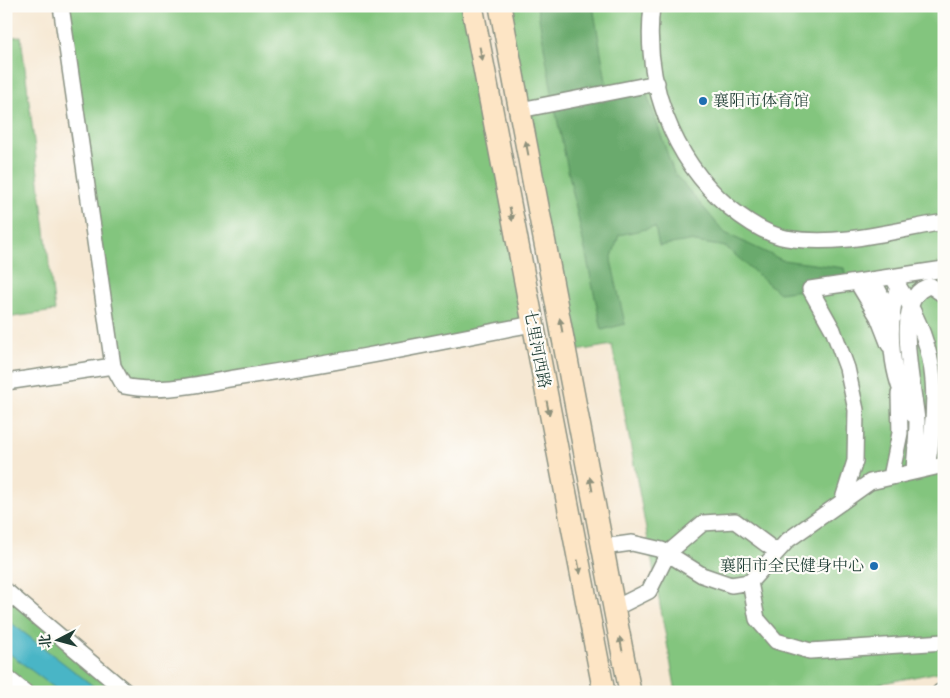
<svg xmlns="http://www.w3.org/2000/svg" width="950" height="698" viewBox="0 0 950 698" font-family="'IM FELL Double Pica','Noto Serif SC',serif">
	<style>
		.green { fill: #83c57e; stroke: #518159 }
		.forest { fill: #6aaa6d; stroke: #447450 }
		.water { fill: #49b5c6; stroke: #34797d }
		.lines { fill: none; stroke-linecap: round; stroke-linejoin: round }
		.street-casing { stroke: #8a9284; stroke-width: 18 }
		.secondary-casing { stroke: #8a9284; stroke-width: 24 }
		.street { stroke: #fff; stroke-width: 15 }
		.secondary { stroke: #fde5c5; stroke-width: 21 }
		.oneway { fill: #8e917c }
		.poi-dot { fill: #1f6fb2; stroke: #fdfcf7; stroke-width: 2 }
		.labels { text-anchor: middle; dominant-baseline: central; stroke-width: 4.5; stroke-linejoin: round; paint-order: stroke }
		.poi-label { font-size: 16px; fill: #1f3d34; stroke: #fdfcf7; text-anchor: start }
		.street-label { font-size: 16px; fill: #1f3d34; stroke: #fdfcf7 }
	</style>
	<rect width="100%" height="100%" fill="#fdfcf7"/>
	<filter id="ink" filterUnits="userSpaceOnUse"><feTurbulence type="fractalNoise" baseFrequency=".02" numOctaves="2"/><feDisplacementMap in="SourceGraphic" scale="10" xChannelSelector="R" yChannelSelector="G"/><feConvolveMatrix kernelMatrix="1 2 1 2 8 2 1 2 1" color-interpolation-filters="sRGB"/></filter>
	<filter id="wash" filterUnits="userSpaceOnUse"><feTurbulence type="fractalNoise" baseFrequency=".0096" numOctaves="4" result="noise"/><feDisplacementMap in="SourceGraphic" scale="20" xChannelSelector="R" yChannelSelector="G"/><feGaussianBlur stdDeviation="1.12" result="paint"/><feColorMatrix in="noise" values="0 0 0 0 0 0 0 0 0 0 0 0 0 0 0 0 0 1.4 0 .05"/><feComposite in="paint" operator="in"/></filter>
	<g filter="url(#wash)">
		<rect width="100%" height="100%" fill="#f6e8d3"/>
		<path class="green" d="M 61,6 L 472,6 L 532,324 L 310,367 L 124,386 L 113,366 Z
			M 496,6 L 944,6 L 944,671 L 839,692 L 676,692 L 612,345 L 559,354 Z
			M 21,36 L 55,311 L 6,318 L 6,38 Z
			M 6,591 L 126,692 L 6,692 Z"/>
		<path class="forest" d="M 537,6 L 593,6 L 608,93 L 644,86 L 674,173 L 725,233 L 782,260 L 844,268 L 847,284 L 779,293 L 726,247 L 689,241 L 659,246 L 655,227 L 619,235 L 611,260 L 625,324 L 602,330 L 554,104 Z"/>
		<path class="water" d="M 6,619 L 101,692 L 60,692 L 6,651 Z"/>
	</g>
	<g filter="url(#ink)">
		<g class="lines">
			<defs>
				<path id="street" d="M 61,6 L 113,366 L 124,386 C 162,394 203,383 241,377 C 338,363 435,343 532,324
					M 652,6 C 643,80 672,159 729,207 C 745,220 765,234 786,238 C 839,247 892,231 944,222
					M 520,110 L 657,83
					M 892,277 C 938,341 940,393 927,468
					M 873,280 L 893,318
					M 857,282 L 878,317 L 889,345
					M 899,282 C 886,324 889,378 913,415
					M 6,382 L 113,366
					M 944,465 L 870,482 L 788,540 L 750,582 L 757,619 L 776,641 L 810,651 L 944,642
					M 914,471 C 915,454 917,438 917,421 C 915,391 889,292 931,286 L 944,295
					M 891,477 L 900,433 L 899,394
					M 842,502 L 855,461 L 856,410 L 847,368 L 833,330 L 810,289 L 944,269
					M 603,547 L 632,543 L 662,550 L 702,575 L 731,585 L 750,582
					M 6,591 L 126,692
					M 615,608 L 649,591 L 668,553 L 703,523 L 735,521 L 777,552
					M 6,677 L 25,692
					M 940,692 L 944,691"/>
				<path id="secondary" d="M 472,6 L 604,692
					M 500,6 L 630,692"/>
			</defs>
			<use href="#street" class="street-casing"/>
			<use href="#secondary" class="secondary-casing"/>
			<use href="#street" class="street"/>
			<use href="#secondary" class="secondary"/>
		</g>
		<defs><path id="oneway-solid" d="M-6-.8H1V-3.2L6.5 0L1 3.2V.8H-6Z" transform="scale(1.25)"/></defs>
		<g class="oneway">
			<use href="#oneway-solid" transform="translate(481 54) rotate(79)"/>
			<use href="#oneway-solid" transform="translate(527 148) rotate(-101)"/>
			<use href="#oneway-solid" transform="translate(511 214) rotate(79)"/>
			<use href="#oneway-solid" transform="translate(561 325) rotate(-101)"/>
			<use href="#oneway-solid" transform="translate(548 408) rotate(79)"/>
			<use href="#oneway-solid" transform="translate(591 484) rotate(-101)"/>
			<use href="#oneway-solid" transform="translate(579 567) rotate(79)"/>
			<use href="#oneway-solid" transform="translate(621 644) rotate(-101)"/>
		</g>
	</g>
	<g class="poi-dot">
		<circle cx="703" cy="101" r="5"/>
		<circle cx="874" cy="566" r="5"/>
	</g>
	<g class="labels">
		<g class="poi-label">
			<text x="713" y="101">襄阳市体育馆</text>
			<text x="864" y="566" text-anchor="end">襄阳市全民健身中心</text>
		</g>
		<g class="street-label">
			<text transform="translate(537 349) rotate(79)">七里河西路</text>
		</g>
	</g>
	<rect width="950" height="698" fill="none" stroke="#fdfcf7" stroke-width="25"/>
	<g transform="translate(58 640) rotate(264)" stroke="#fdfcf7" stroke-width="4" paint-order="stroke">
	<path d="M0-4L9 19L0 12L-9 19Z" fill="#1f3d34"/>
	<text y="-8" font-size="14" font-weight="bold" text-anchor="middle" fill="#1f3d34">北</text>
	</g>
</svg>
